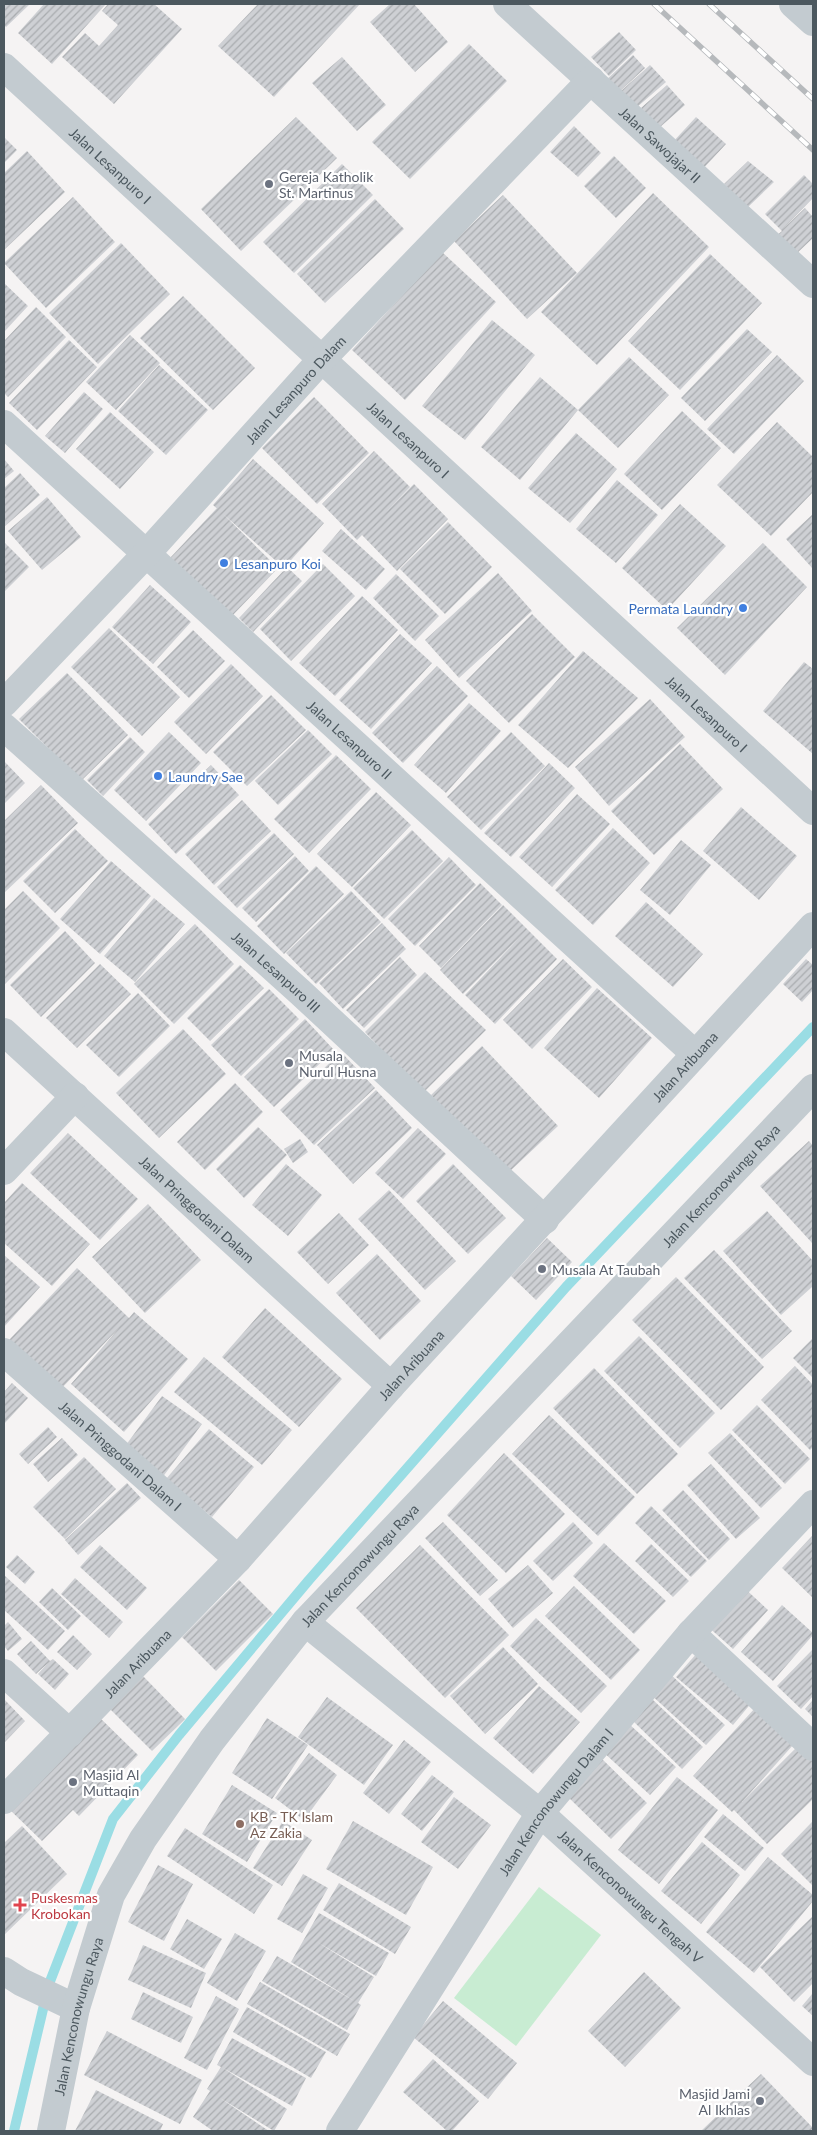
<svg xmlns="http://www.w3.org/2000/svg" width="817" height="2135" viewBox="0 0 817 2135" font-family="Lato,sans-serif">
	<style>
		.garden { fill: #c8ecd2 }
		.lines { fill: none; stroke-linecap: round; stroke-linejoin: round }
		.stream { stroke: #9adde4; stroke-width: 10 }
		.building { fill: url(#building-hatch) }
		.minor { stroke: #c3cbd0; stroke-width: 28 }
		.rail-casing { stroke: #b6b9bc; stroke-width: 5.5 }
		.rail { stroke: #fff; stroke-width: 4; stroke-dasharray: 11; stroke-linecap: butt }
		.worship-dot { fill: #6b7280; stroke: #fff; stroke-width: 2 }
		.shop-dot { fill: #3f7fe0; stroke: #fff; stroke-width: 2 }
		.education-dot { fill: #8d6e63; stroke: #fff; stroke-width: 2 }
		.health-dot { fill: #e0444e; stroke: #fff; stroke-width: 2 }
		.labels { text-anchor: middle; dominant-baseline: central; stroke-width: 4.5; stroke-linejoin: round; paint-order: stroke }
		.street-label { font-size: 14px; fill: #4c585f; stroke: #fff }
		.worship-label { font-size: 14px; fill: #5b616d; stroke: #fff; text-anchor: start }
		.shop-label { font-size: 14px; fill: #366cbe; stroke: #fff; text-anchor: start }
		.education-label { font-size: 14px; fill: #785e54; stroke: #fff; text-anchor: start }
		.health-label { font-size: 14px; fill: #be3a42; stroke: #fff; text-anchor: start }
	</style>
	<defs>
		<pattern id="building-hatch" width="6" height="6" patternUnits="userSpaceOnUse" patternTransform="scale(1.25)"><rect width="6" height="6" fill="#ced0d4"/><path d="M-1 1l2-2M0 6l6-6M5 7l2-2" fill="none" stroke="#a9acaf"/></pattern>
	</defs>
	<rect width="100%" height="100%" fill="#f5f3f3"/>
	<path class="garden" d="M 539,1887 L 601,1935 L 516,2046 L 454,1998 Z"/>
	<g class="lines">
		<path class="stream" d="M 14,2131 L 49,1984 L 113,1819 L 179,1735 L 309,1580 L 566,1287 L 813,1027"/>
	</g>
	<path class="building" d="M 4,4 L 30,4 L 6,27 L 4,25 Z
		M 44,4 L 106,4 L 52,64 L 18,33 Z
		M 108,4 L 154,4 L 182,29 L 114,104 L 62,57 L 85,33 L 99,46 L 118,25 L 102,11 Z
		M 258,4 L 360,4 L 274,97 L 218,46 Z
		M 390,4 L 414,4 L 448,42 L 415,72 L 370,22 Z
		M 619,32 L 636,50 L 609,76 L 591,57 Z
		M 469,44 L 507,81 L 410,179 L 372,142 Z
		M 633,55 L 645,68 L 617,94 L 605,81 Z
		M 342,57 L 386,105 L 357,131 L 312,83 Z
		M 650,65 L 666,82 L 636,108 L 621,91 Z
		M 667,85 L 685,105 L 659,128 L 641,108 Z
		M 296,117 L 337,158 L 241,251 L 201,209 Z
		M 696,117 L 726,144 L 700,172 L 671,144 Z
		M 574,126 L 601,153 L 578,177 L 550,152 Z
		M 4,137 L 17,150 L 4,163 Z
		M 27,151 L 65,192 L 4,250 L 4,173 Z
		M 614,156 L 646,188 L 616,218 L 584,186 Z
		M 748,161 L 774,182 L 747,208 L 724,184 Z
		M 342,164 L 373,195 L 294,273 L 263,242 Z
		M 804,175 L 813,184 L 813,198 L 783,229 L 805,208 L 813,217 L 813,238 L 794,256 L 775,237 L 782,231 L 765,214 Z
		M 653,193 L 709,247 L 597,365 L 541,312 Z
		M 503,195 L 577,273 L 527,319 L 454,241 Z
		M 73,197 L 115,242 L 46,308 L 4,263 Z
		M 375,199 L 404,229 L 325,303 L 297,274 Z
		M 121,243 L 170,294 L 98,364 L 49,313 Z
		M 442,252 L 496,302 L 405,400 L 352,350 Z
		M 710,254 L 762,303 L 680,390 L 628,341 Z
		M 4,283 L 28,306 L 4,332 Z
		M 183,296 L 255,368 L 213,410 L 140,338 Z
		M 36,307 L 66,337 L 8,397 L 4,393 L 4,341 Z
		M 492,320 L 535,355 L 465,440 L 422,406 Z
		M 747,329 L 772,352 L 705,421 L 681,398 Z
		M 130,335 L 160,363 L 116,410 L 86,382 Z
		M 69,340 L 97,367 L 37,430 L 9,403 Z
		M 777,355 L 804,381 L 734,454 L 707,429 Z
		M 629,357 L 669,395 L 618,448 L 578,410 Z
		M 159,365 L 208,410 L 166,455 L 118,411 Z
		M 540,377 L 578,410 L 520,480 L 481,447 Z
		M 84,392 L 103,409 L 65,453 L 45,436 Z
		M 314,397 L 369,453 L 317,504 L 262,448 Z
		M 682,411 L 721,448 L 662,510 L 624,474 Z
		M 110,412 L 154,452 L 120,489 L 76,449 Z
		M 777,422 L 813,457 L 813,492 L 771,536 L 717,485 Z
		M 576,433 L 617,469 L 570,523 L 528,488 Z
		M 374,451 L 410,487 L 387,511 L 414,484 L 448,519 L 397,571 L 362,535 L 357,540 L 322,504 Z
		M 4,459 L 14,471 L 4,479 Z
		M 253,459 L 324,523 L 284,568 L 213,505 Z
		M 20,473 L 40,495 L 4,527 L 4,488 Z
		M 617,480 L 658,515 L 616,563 L 576,529 Z
		M 47,497 L 81,537 L 42,570 L 8,531 Z
		M 680,504 L 726,546 L 667,610 L 622,568 Z
		M 217,508 L 278,568 L 232,616 L 170,558 Z
		M 813,514 L 813,569 L 786,539 Z
		M 448,522 L 492,567 L 445,614 L 400,569 Z
		M 341,529 L 385,569 L 366,590 L 322,551 Z
		M 4,542 L 29,567 L 4,592 Z
		M 763,543 L 807,587 L 725,675 L 677,628 Z
		M 323,564 L 355,596 L 291,661 L 260,629 Z
		M 287,567 L 302,581 L 253,632 L 239,618 Z
		M 498,573 L 532,611 L 459,678 L 425,640 Z
		M 396,574 L 439,616 L 415,641 L 373,598 Z
		M 150,585 L 191,622 L 153,664 L 112,627 Z
		M 362,596 L 398,630 L 335,696 L 299,663 Z
		M 532,614 L 575,657 L 509,723 L 466,681 Z
		M 109,628 L 180,697 L 142,736 L 71,667 Z
		M 193,630 L 225,661 L 189,698 L 157,667 Z
		M 400,634 L 432,663 L 371,729 L 339,700 Z
		M 583,651 L 638,698 L 568,768 L 518,725 Z
		M 804,662 L 813,669 L 813,754 L 763,711 Z
		M 231,664 L 263,696 L 206,754 L 174,722 Z
		M 437,666 L 468,696 L 403,763 L 372,733 Z
		M 67,673 L 128,735 L 81,781 L 19,719 Z
		M 271,695 L 306,730 L 247,786 L 213,752 Z
		M 650,699 L 685,737 L 609,806 L 575,767 Z
		M 469,703 L 501,731 L 446,793 L 414,765 Z
		M 308,730 L 332,754 L 278,805 L 255,781 Z
		M 169,732 L 201,763 L 146,821 L 114,790 Z
		M 511,732 L 545,766 L 481,830 L 447,797 Z
		M 130,737 L 145,752 L 103,796 L 87,780 Z
		M 680,744 L 723,789 L 654,855 L 611,811 Z
		M 336,755 L 371,789 L 309,853 L 274,819 Z
		M 4,761 L 25,783 L 4,804 Z
		M 549,763 L 575,788 L 511,857 L 484,833 Z
		M 211,765 L 239,795 L 176,854 L 148,824 Z
		M 41,785 L 78,823 L 4,893 L 4,821 Z
		M 376,792 L 411,825 L 352,887 L 317,854 Z
		M 577,794 L 610,824 L 552,887 L 519,857 Z
		M 242,800 L 271,831 L 214,885 L 185,854 Z
		M 741,807 L 797,856 L 759,900 L 703,851 Z
		M 613,828 L 650,863 L 593,925 L 555,890 Z
		M 75,829 L 108,861 L 55,913 L 23,881 Z
		M 412,830 L 443,861 L 384,919 L 353,888 Z
		M 274,833 L 294,854 L 237,908 L 217,887 Z
		M 681,840 L 711,865 L 670,915 L 640,890 Z
		M 295,856 L 309,871 L 256,922 L 242,908 Z
		M 449,857 L 476,885 L 415,946 L 388,919 Z
		M 111,861 L 151,896 L 100,954 L 60,919 Z
		M 316,866 L 344,894 L 284,954 L 257,926 Z
		M 480,883 L 502,905 L 441,968 L 419,946 Z
		M 23,891 L 60,928 L 4,985 L 4,910 Z
		M 351,891 L 381,922 L 316,984 L 286,953 Z
		M 154,898 L 185,924 L 135,982 L 104,956 Z
		M 646,902 L 703,954 L 673,987 L 615,936 Z
		M 503,905 L 557,959 L 495,1024 L 465,995 L 520,937 L 463,994 L 440,970 Z
		M 382,923 L 406,949 L 343,1009 L 319,983 Z
		M 195,924 L 234,964 L 174,1024 L 134,984 Z
		M 65,931 L 95,963 L 41,1017 L 10,985 Z
		M 400,957 L 417,975 L 364,1028 L 346,1010 Z
		M 563,959 L 592,987 L 532,1049 L 503,1020 Z
		M 806,959 L 813,965 L 813,990 L 802,1002 L 783,984 Z
		M 100,964 L 131,994 L 77,1048 L 46,1018 Z
		M 240,965 L 264,988 L 210,1041 L 187,1018 Z
		M 425,972 L 486,1030 L 423,1093 L 365,1032 Z
		M 597,988 L 652,1038 L 599,1098 L 544,1048 Z
		M 269,989 L 299,1019 L 241,1076 L 211,1045 Z
		M 138,993 L 170,1026 L 119,1077 L 86,1045 Z
		M 305,1019 L 334,1050 L 274,1107 L 244,1077 Z
		M 183,1029 L 226,1074 L 159,1138 L 116,1093 Z
		M 482,1046 L 558,1126 L 506,1175 L 431,1095 Z
		M 341,1052 L 375,1088 L 314,1145 L 280,1110 Z
		M 235,1083 L 263,1112 L 205,1170 L 177,1142 Z
		M 376,1090 L 412,1128 L 353,1184 L 317,1145 Z
		M 258,1127 L 287,1155 L 244,1198 L 216,1169 Z
		M 418,1128 L 446,1154 L 403,1199 L 375,1173 Z
		M 68,1133 L 138,1199 L 100,1240 L 30,1173 Z
		M 300,1139 L 308,1152 L 293,1163 L 284,1149 Z
		M 809,1141 L 813,1146 L 813,1244 L 760,1186 Z
		M 286,1164 L 322,1195 L 288,1236 L 252,1205 Z
		M 453,1164 L 506,1218 L 468,1254 L 416,1201 Z
		M 22,1183 L 90,1244 L 52,1286 L 4,1243 L 4,1203 Z
		M 389,1190 L 456,1261 L 425,1290 L 358,1219 Z
		M 148,1204 L 201,1260 L 145,1313 L 92,1257 Z
		M 767,1211 L 813,1261 L 813,1286 L 781,1315 L 723,1251 Z
		M 339,1213 L 369,1245 L 328,1284 L 297,1252 Z
		M 547,1238 L 572,1262 L 536,1300 L 511,1276 Z
		M 714,1250 L 792,1331 L 762,1359 L 684,1278 Z
		M 377,1254 L 421,1301 L 380,1340 L 336,1293 Z
		M 4,1255 L 40,1287 L 4,1327 Z
		M 77,1268 L 129,1318 L 134,1312 L 188,1359 L 124,1432 L 71,1384 L 119,1328 L 60,1390 L 9,1340 Z
		M 676,1277 L 764,1367 L 721,1410 L 632,1320 Z
		M 265,1308 L 342,1379 L 299,1427 L 222,1357 Z
		M 639,1336 L 715,1413 L 680,1448 L 604,1371 Z
		M 813,1338 L 813,1378 L 793,1358 Z
		M 204,1357 L 292,1430 L 262,1465 L 174,1392 Z
		M 795,1366 L 813,1385 L 813,1447 L 810,1450 L 761,1400 Z
		M 594,1368 L 678,1454 L 637,1494 L 553,1408 Z
		M 12,1383 L 28,1398 L 4,1424 L 4,1392 Z
		M 162,1396 L 202,1424 L 162,1478 L 123,1449 Z
		M 757,1405 L 810,1459 L 785,1484 L 732,1430 Z
		M 549,1415 L 635,1497 L 598,1536 L 512,1454 Z
		M 48,1427 L 57,1437 L 28,1464 L 19,1454 Z
		M 209,1429 L 254,1467 L 212,1517 L 166,1479 Z
		M 730,1433 L 782,1488 L 761,1508 L 708,1453 Z
		M 62,1438 L 78,1455 L 48,1482 L 33,1464 Z
		M 504,1453 L 565,1514 L 506,1573 L 447,1515 Z
		M 84,1457 L 116,1489 L 65,1539 L 33,1507 Z
		M 711,1464 L 760,1518 L 736,1539 L 687,1485 Z
		M 127,1483 L 141,1498 L 78,1555 L 65,1540 Z
		M 683,1490 L 730,1539 L 709,1560 L 662,1510 Z
		M 651,1506 L 707,1561 L 691,1577 L 635,1523 Z
		M 443,1522 L 498,1580 L 480,1596 L 425,1538 Z
		M 573,1522 L 593,1543 L 553,1581 L 533,1561 Z
		M 813,1535 L 813,1598 L 782,1568 Z
		M 604,1543 L 666,1601 L 634,1634 L 573,1576 Z
		M 651,1544 L 689,1581 L 673,1597 L 635,1561 Z
		M 100,1545 L 147,1588 L 127,1610 L 80,1567 Z
		M 420,1545 L 509,1635 L 445,1698 L 356,1608 Z
		M 17,1555 L 35,1572 L 25,1584 L 6,1567 Z
		M 528,1565 L 553,1593 L 513,1628 L 488,1599 Z
		M 4,1575 L 65,1631 L 48,1650 L 4,1610 Z
		M 75,1578 L 123,1622 L 109,1638 L 61,1594 Z
		M 239,1580 L 273,1614 L 216,1671 L 182,1637 Z
		M 740,1584 L 768,1610 L 733,1649 L 705,1624 Z
		M 574,1586 L 640,1650 L 611,1680 L 545,1616 Z
		M 52,1588 L 81,1616 L 68,1630 L 39,1602 Z
		M 782,1605 L 813,1633 L 813,1635 L 773,1681 L 741,1652 Z
		M 536,1618 L 607,1686 L 581,1713 L 510,1646 Z
		M 8,1622 L 22,1639 L 8,1651 L 4,1646 L 4,1626 Z
		M 73,1635 L 92,1654 L 77,1670 L 57,1652 Z
		M 31,1641 L 50,1661 L 53,1659 L 69,1674 L 55,1690 L 38,1674 L 48,1663 L 36,1674 L 17,1654 Z
		M 503,1647 L 538,1684 L 485,1734 L 450,1696 Z
		M 813,1649 L 813,1696 L 801,1709 L 777,1686 Z
		M 697,1653 L 753,1701 L 733,1725 L 676,1677 Z
		M 668,1672 L 725,1725 L 706,1745 L 649,1693 Z
		M 142,1675 L 185,1719 L 152,1751 L 109,1708 Z
		M 539,1686 L 580,1722 L 533,1774 L 493,1738 Z
		M 327,1697 L 393,1745 L 364,1785 L 298,1737 Z
		M 4,1699 L 25,1721 L 4,1743 Z
		M 652,1699 L 703,1747 L 682,1769 L 632,1720 Z
		M 813,1700 L 813,1717 L 805,1709 Z
		M 755,1708 L 794,1744 L 742,1802 L 800,1744 L 813,1757 L 813,1799 L 767,1844 L 734,1810 L 732,1812 L 693,1776 Z
		M 97,1715 L 138,1755 L 79,1816 L 73,1810 L 42,1841 L 8,1808 Z
		M 267,1718 L 308,1745 L 272,1799 L 232,1773 Z
		M 628,1723 L 676,1767 L 650,1795 L 602,1751 Z
		M 404,1740 L 431,1762 L 389,1814 L 363,1793 Z
		M 309,1753 L 337,1775 L 304,1820 L 275,1798 Z
		M 600,1757 L 647,1803 L 611,1839 L 565,1794 Z
		M 432,1775 L 454,1792 L 422,1831 L 401,1814 Z
		M 677,1777 L 718,1810 L 659,1884 L 618,1850 Z
		M 232,1785 L 277,1813 L 247,1862 L 202,1834 Z
		M 454,1797 L 491,1825 L 458,1869 L 421,1842 Z
		M 723,1814 L 764,1848 L 745,1871 L 704,1837 Z
		M 283,1821 L 312,1840 L 282,1886 L 253,1868 Z
		M 353,1821 L 433,1867 L 406,1915 L 326,1869 Z
		M 813,1821 L 813,1886 L 781,1854 Z
		M 22,1826 L 67,1874 L 4,1935 L 4,1843 Z
		M 185,1828 L 273,1885 L 254,1914 L 167,1856 Z
		M 702,1842 L 740,1875 L 701,1924 L 661,1891 Z
		M 768,1857 L 813,1895 L 813,1901 L 754,1973 L 706,1932 Z
		M 158,1865 L 193,1884 L 164,1941 L 128,1922 Z
		M 303,1874 L 328,1888 L 302,1933 L 277,1919 Z
		M 339,1883 L 411,1927 L 395,1954 L 323,1910 Z
		M 319,1913 L 389,1953 L 376,1976 L 317,1942 L 374,1977 L 358,2003 L 361,2005 L 347,2030 L 262,1981 L 277,1956 L 356,2002 L 291,1962 Z
		M 813,1916 L 813,1983 L 794,2002 L 760,1967 Z
		M 187,1919 L 222,1939 L 204,1969 L 170,1949 Z
		M 235,1933 L 266,1951 L 237,2001 L 207,1983 Z
		M 143,1945 L 206,1973 L 191,2008 L 128,1980 Z
		M 644,1972 L 681,2008 L 625,2067 L 588,2031 Z
		M 260,1982 L 350,2034 L 337,2056 L 247,2004 Z
		M 143,1992 L 193,2017 L 181,2043 L 131,2019 Z
		M 813,1993 L 813,2016 L 802,2006 Z
		M 216,1996 L 239,2009 L 207,2070 L 184,2058 Z
		M 443,2001 L 517,2063 L 488,2099 L 413,2037 Z
		M 247,2007 L 326,2052 L 311,2078 L 233,2032 Z
		M 107,2031 L 202,2080 L 180,2124 L 84,2075 Z
		M 232,2038 L 306,2078 L 292,2106 L 223,2068 L 287,2109 L 274,2131 L 220,2098 L 269,2131 L 213,2131 L 193,2117 L 210,2091 L 207,2089 L 221,2067 L 217,2065 Z
		M 433,2059 L 479,2101 L 452,2131 L 447,2131 L 403,2092 Z
		M 761,2074 L 813,2128 L 813,2131 L 701,2131 Z
		M 96,2090 L 163,2124 L 160,2131 L 75,2131 Z"/>
	<g class="lines">
		<g class="minor">
			<path id="s1" d="M 507,4 L 813,284"/>
			<path d="M 793,4 L 813,22"/>
			<path id="s2" d="M 4,67 L 813,811"/>
			<path id="s3" d="M 4,424 L 695,1054"/>
			<path id="s4" d="M 4,703 L 147,553 L 322,359 L 591,80"/>
			<path id="s5" d="M 4,727 L 300,992 L 545,1220"/>
			<path id="s6" d="M 4,1032 L 391,1386"/>
			<path d="M 4,1171 L 75,1096"/>
			<path id="s7" d="M 4,1352 L 238,1559"/>
			<path id="s8" d="M 305,1622 L 540,1813 L 813,2062"/>
			<path d="M 691,1633 L 813,1747"/>
			<path d="M 4,1673 L 70,1733"/>
			<path id="s9" d="M 4,1800 L 238,1559 L 391,1386 L 813,926"/>
			<path d="M 4,1971 L 21,1982 L 76,2008"/>
			<path id="s10" d="M 51,2131 L 76,2008 L 111,1895 L 143,1839 L 212,1740 L 305,1622 L 813,1088"/>
			<path id="s11" d="M 340,2131 L 540,1813 L 691,1633 L 813,1504"/>
		</g>
		<defs>
			<path id="rail" d="M 654,4 L 813,150
				M 709,4 L 813,99"/>
		</defs>
		<use href="#rail" class="rail-casing"/>
		<use href="#rail" class="rail"/>
	</g>
	<g class="worship-dot">
		<circle cx="269" cy="184" r="5"/>
		<circle cx="289" cy="1063" r="5"/>
		<circle cx="542" cy="1269" r="5"/>
		<circle cx="73" cy="1782" r="5"/>
		<circle cx="760" cy="2101" r="5"/>
	</g>
	<g class="shop-dot">
		<circle cx="224" cy="563" r="5"/>
		<circle cx="743" cy="608" r="5"/>
		<circle cx="158" cy="776" r="5"/>
	</g>
	<circle class="education-dot" cx="240" cy="1824" r="5"/>
	<path class="health-dot" d="M17.5 1897.5h5v5h5v5h-5v5h-5v-5h-5v-5h5z"/>
	<g class="labels">
		<g class="street-label">
			<text stroke="none"><textPath href="#s1" startOffset="208">Jalan Sawojajar II</textPath></text>
			<text stroke="none"><textPath href="#s2" startOffset="145">Jalan Lesanpuro I</textPath></text>
			<text stroke="none"><textPath href="#s4" startOffset="428">Jalan Lesanpuro Dalam</textPath></text>
			<text stroke="none"><textPath href="#s2" startOffset="550">Jalan Lesanpuro I</textPath></text>
			<text stroke="none"><textPath href="#s2" startOffset="955">Jalan Lesanpuro I</textPath></text>
			<text stroke="none"><textPath href="#s3" startOffset="468">Jalan Lesanpuro II</textPath></text>
			<text stroke="none"><textPath href="#s5" startOffset="366">Jalan Lesanpuro III</textPath></text>
			<text stroke="none"><textPath href="#s9" startOffset="1001">Jalan Aribuana</textPath></text>
			<text stroke="none"><textPath href="#s10" startOffset="1182">Jalan Kenconowungu Raya</textPath></text>
			<text stroke="none"><textPath href="#s6" startOffset="262">Jalan Pringgodani Dalam</textPath></text>
			<text stroke="none"><textPath href="#s9" startOffset="596">Jalan Aribuana</textPath></text>
			<text stroke="none"><textPath href="#s7" startOffset="156">Jalan Pringgodani Dalam I</textPath></text>
			<text stroke="none"><textPath href="#s10" startOffset="658">Jalan Kenconowungu Raya</textPath></text>
			<text stroke="none"><textPath href="#s9" startOffset="191">Jalan Aribuana</textPath></text>
			<text stroke="none"><textPath href="#s11" startOffset="394">Jalan Kenconowungu Dalam I</textPath></text>
			<text stroke="none"><textPath href="#s8" startOffset="426">Jalan Kenconowungu Tengah V</textPath></text>
			<text stroke="none"><textPath href="#s10" startOffset="118">Jalan Kenconowungu Raya</textPath></text>
		</g>
		<g class="worship-label">
			<text x="279" y="176">Gereja Katholik<tspan x="279" dy="16">St. Martinus</tspan></text>
			<text x="299" y="1055">Musala<tspan x="299" dy="16">Nurul Husna</tspan></text>
			<text x="552" y="1269">Musala At Taubah</text>
			<text x="83" y="1774">Masjid Al<tspan x="83" dy="16">Muttaqin</tspan></text>
			<text x="750" y="2093" text-anchor="end">Masjid Jami<tspan x="750" dy="16">Al Ikhlas</tspan></text>
		</g>
		<g class="shop-label">
			<text x="234" y="563">Lesanpuro Koi</text>
			<text x="733" y="608" text-anchor="end">Permata Laundry</text>
			<text x="168" y="776">Laundry Sae</text>
		</g>
		<g class="education-label">
			<text x="250" y="1816">KB - TK Islam<tspan x="250" dy="16">Az Zakia</tspan></text>
		</g>
		<g class="health-label">
			<text x="31" y="1897">Puskesmas<tspan x="31" dy="16">Krobokan</tspan></text>
		</g>
	</g>
	<rect width="817" height="2135" fill="none" stroke="#4c585f" stroke-width="10"/>
</svg>
